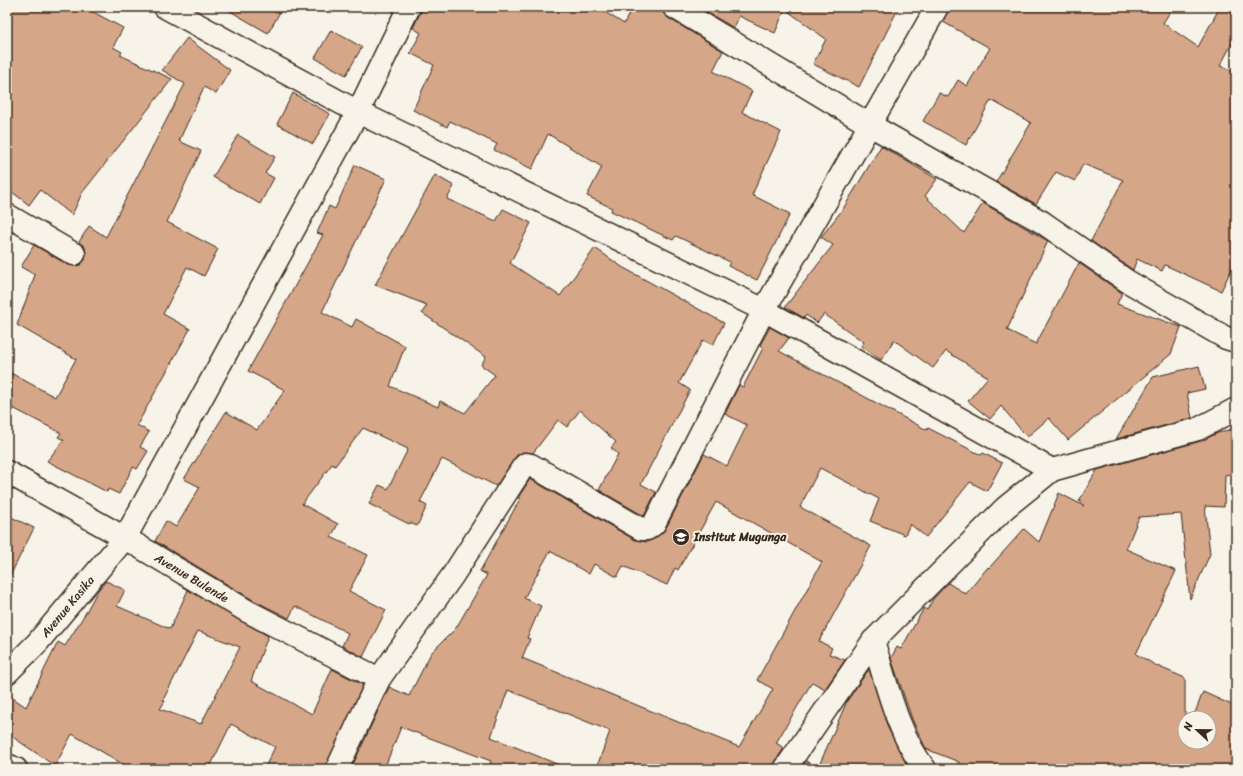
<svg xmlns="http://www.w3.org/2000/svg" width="1243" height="776" viewBox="0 0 1243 776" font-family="Sriracha,sans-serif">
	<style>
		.building { fill: #d6a688; stroke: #3b2a1e; fill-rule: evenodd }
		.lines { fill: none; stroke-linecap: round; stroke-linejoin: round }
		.minor-casing { stroke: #3b2a1e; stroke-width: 25 }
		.minor { stroke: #f7f3e8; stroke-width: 22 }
		.labels { text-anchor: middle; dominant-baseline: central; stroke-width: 4; stroke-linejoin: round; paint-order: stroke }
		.poi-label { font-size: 12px; font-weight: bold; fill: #3b2a1e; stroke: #f7f3e8; text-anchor: start }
		.street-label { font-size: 12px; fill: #3b2a1e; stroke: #f7f3e8 }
	</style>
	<rect width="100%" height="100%" fill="#f7f3e8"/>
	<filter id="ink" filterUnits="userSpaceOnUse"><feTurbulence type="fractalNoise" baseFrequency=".025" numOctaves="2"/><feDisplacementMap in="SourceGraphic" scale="8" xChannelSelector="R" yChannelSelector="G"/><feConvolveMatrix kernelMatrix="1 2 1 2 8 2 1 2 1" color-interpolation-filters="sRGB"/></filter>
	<g filter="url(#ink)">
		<path class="building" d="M 7,7 L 84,7 L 123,28 L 113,47 L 122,52 L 120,55 L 172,79 L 82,193 L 72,215 L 40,190 L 29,205 L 7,188 Z
			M 223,7 L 283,7 L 268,33 Z
			M 423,7 L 597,7 L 624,24 L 632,7 L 662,7 L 663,13 L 668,18 L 723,51 L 713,71 L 752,91 L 742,112 L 781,132 L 752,195 L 790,214 L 757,280 L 728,266 L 730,262 L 676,236 L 673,240 L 611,211 L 612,208 L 587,196 L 602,167 L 548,134 L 532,169 L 494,150 L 497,144 L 450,121 L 447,127 L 413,110 L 434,65 L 410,53 L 421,33 L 413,28 Z
			M 698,7 L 899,7 L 859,87 L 813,64 L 826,39 L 785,9 L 775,33 L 739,16 L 734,28 Z
			M 949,7 L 1173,7 L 1163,23 L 1198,47 L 1220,7 L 1236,15 L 1236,36 L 1220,66 L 1236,72 L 1236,260 L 1221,291 L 1165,265 L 1162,271 L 1137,259 L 1133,270 L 1091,241 L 1123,180 L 1083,164 L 1075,181 L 1056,172 L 1036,204 L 996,182 L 1031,123 L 991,100 L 966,145 L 923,121 L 939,93 L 948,97 L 958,80 L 967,86 L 990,48 L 943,22 Z
			M 331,30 L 362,47 L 346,75 L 315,58 Z
			M 187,38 L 230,70 L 216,94 L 204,87 L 179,141 L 201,151 L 167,222 L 218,249 L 204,276 L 187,267 L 163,314 L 190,329 L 137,425 L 149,432 L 140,447 L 148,451 L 137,469 L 133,467 L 119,494 L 108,489 L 107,492 L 47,461 L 64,440 L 58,437 L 61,433 L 7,405 L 7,371 L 55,397 L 76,359 L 17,325 L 35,275 L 21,267 L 34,245 L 68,265 L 74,266 L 80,265 L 85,260 L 86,254 L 85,247 L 79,242 L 89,226 L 106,237 L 185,84 L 162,70 Z
			M 293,93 L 330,114 L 313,144 L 277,124 Z
			M 238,135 L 275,157 L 265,173 L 274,178 L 260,204 L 213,177 Z
			M 881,146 L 937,179 L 925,196 L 964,233 L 983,203 L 1048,241 L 1007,330 L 1036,344 L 1079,263 L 1122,293 L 1117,304 L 1181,327 L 1171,354 L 1068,440 L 1049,418 L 1027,437 L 1001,406 L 990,419 L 968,401 L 988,377 L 946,351 L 933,368 L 894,340 L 881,360 L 861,346 L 864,342 L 824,314 L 817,323 L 806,315 L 804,318 L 785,307 L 833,245 L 821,237 L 843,209 Z
			M 355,165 L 386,179 L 322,312 L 352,327 L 356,319 L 405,346 L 390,386 L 438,407 L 440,401 L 465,413 L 495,375 L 481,365 L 486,357 L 422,313 L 427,305 L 375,285 L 435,175 L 454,186 L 447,199 L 496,221 L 503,209 L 531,223 L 510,263 L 560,296 L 595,248 L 622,267 L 724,323 L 713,345 L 703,340 L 679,383 L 690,390 L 641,484 L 656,492 L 644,516 L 599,490 L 618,454 L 611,448 L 616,442 L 580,410 L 567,427 L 558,420 L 533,453 L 523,452 L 517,455 L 496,486 L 442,459 L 420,502 L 427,506 L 417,526 L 410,523 L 409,524 L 369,504 L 379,485 L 388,489 L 408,449 L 363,428 L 335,466 L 332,464 L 302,504 L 338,524 L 331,537 L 368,555 L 349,591 L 386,610 L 363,657 L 342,646 L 348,633 L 295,606 L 289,618 L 253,600 L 155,541 L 166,521 L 176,527 L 200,487 L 184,479 L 226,412 L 257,430 L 285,390 L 248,371 L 323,235 L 317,233 L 329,206 L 335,209 Z
			M 770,327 L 789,338 L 779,351 L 927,430 L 928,428 L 981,455 L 983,453 L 1002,463 L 987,491 L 970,482 L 926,537 L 910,524 L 905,535 L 870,521 L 879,499 L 820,468 L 800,507 L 871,546 L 819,641 L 832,648 L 829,654 L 845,660 L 825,689 L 812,682 L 776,743 L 784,748 L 775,762 L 773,769 L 596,769 L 610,731 L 508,690 L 491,737 L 569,769 L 488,769 L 491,761 L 401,727 L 384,769 L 351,769 L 389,687 L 409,696 L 431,653 L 456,628 L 487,575 L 480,571 L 520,499 L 518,498 L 530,479 L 635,540 L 647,542 L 654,539 L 665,530 L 704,454 L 727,466 L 747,425 L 725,414 L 739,385 L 743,387 L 763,348 L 760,345 ZM 716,502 L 822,562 L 757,680 L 773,689 L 739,747 L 522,658 L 530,639 L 527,638 L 541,606 L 524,598 L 550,551 L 589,574 L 594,564 L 617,577 L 623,566 L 667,585 L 675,568 L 678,570 Z
			M 1199,366 L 1205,389 L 1187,393 L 1192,418 L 1116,439 L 1153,377 Z
			M 1236,428 L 1236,473 L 1225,475 L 1224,507 L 1205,506 L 1210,554 L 1190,599 L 1181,514 L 1139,517 L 1126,549 L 1176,571 L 1136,654 L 1157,666 L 1185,678 L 1185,742 L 1209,742 L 1209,718 L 1193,718 L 1203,692 L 1236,707 L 1236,769 L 957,769 L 959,762 L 926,749 L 912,719 L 891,658 L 897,647 L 901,649 L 924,608 L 927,610 L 933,599 L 948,583 L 966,594 L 988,567 L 989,568 L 1024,529 L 1039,542 L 1059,493 L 1084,506 L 1079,501 L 1097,470 L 1201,441 L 1218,433 Z
			M 7,515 L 34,528 L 7,582 Z
			M 106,581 L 125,590 L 117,606 L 170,629 L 188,590 L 268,636 L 251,681 L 312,714 L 332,669 L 363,685 L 325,769 L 264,769 L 275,747 L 231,724 L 209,769 L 131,769 L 72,734 L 55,766 L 7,733 L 7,694 L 26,707 L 58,642 L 65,646 L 85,614 L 98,590 ZM 198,631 L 240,647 L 201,724 L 160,709 L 165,701 L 163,700 Z
			M 869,669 L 888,728 L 906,763 L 904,769 L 800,769 L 806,761 L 818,768 L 847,701 Z"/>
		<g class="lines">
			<defs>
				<g id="minor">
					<path d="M 165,7 L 358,112 L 764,310 L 1052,470"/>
					<path d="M 674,7 L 870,125 L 1042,222 L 1127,281 L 1226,338 L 1236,341"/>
					<path d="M 7,215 L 74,254"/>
					<path id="s1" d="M 7,472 L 125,538 L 247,611 L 379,679"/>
					<path d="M 873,641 C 887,684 897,733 925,769"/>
					<path id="s2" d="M 7,673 L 37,643 L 125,538 L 358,112 L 409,7"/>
					<path d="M 7,765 L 16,769"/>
					<path d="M 337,769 L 379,679 L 453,575 L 523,467 L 526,464 L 531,465 L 641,529 L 647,529 L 654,524 L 764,310 L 937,7"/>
					<path d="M 785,769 L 873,641 L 1005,508 L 1052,470 L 1198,429 L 1236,409"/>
				</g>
			</defs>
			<use href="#minor" class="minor-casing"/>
			<use href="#minor" class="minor"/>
		</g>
	</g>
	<defs>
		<symbol id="school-disc" viewBox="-11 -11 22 22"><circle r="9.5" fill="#3b2a1e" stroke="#f7f3e8"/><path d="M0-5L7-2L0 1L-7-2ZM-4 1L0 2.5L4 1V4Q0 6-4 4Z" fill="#fff"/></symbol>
	</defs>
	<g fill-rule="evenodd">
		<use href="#school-disc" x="671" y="527" width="20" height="20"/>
	</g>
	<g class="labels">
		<g class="poi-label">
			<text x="694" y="537">Institut Mugunga</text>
		</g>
		<g class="street-label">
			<text stroke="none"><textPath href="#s1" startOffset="213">Avenue Bulende</textPath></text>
			<text stroke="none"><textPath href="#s2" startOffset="90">Avenue Kasika</textPath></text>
		</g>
	</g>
	<rect width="1243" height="776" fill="none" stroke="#f7f3e8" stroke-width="24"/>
	<rect x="12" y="12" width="1219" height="752" fill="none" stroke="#3b2a1e" stroke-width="1.5" filter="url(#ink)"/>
	<g transform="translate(1197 730) rotate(292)"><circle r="19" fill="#f7f3e8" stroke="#aca397"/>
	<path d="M0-3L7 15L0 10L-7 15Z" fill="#3b2a1e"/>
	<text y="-6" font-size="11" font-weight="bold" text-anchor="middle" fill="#3b2a1e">N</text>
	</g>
</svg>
